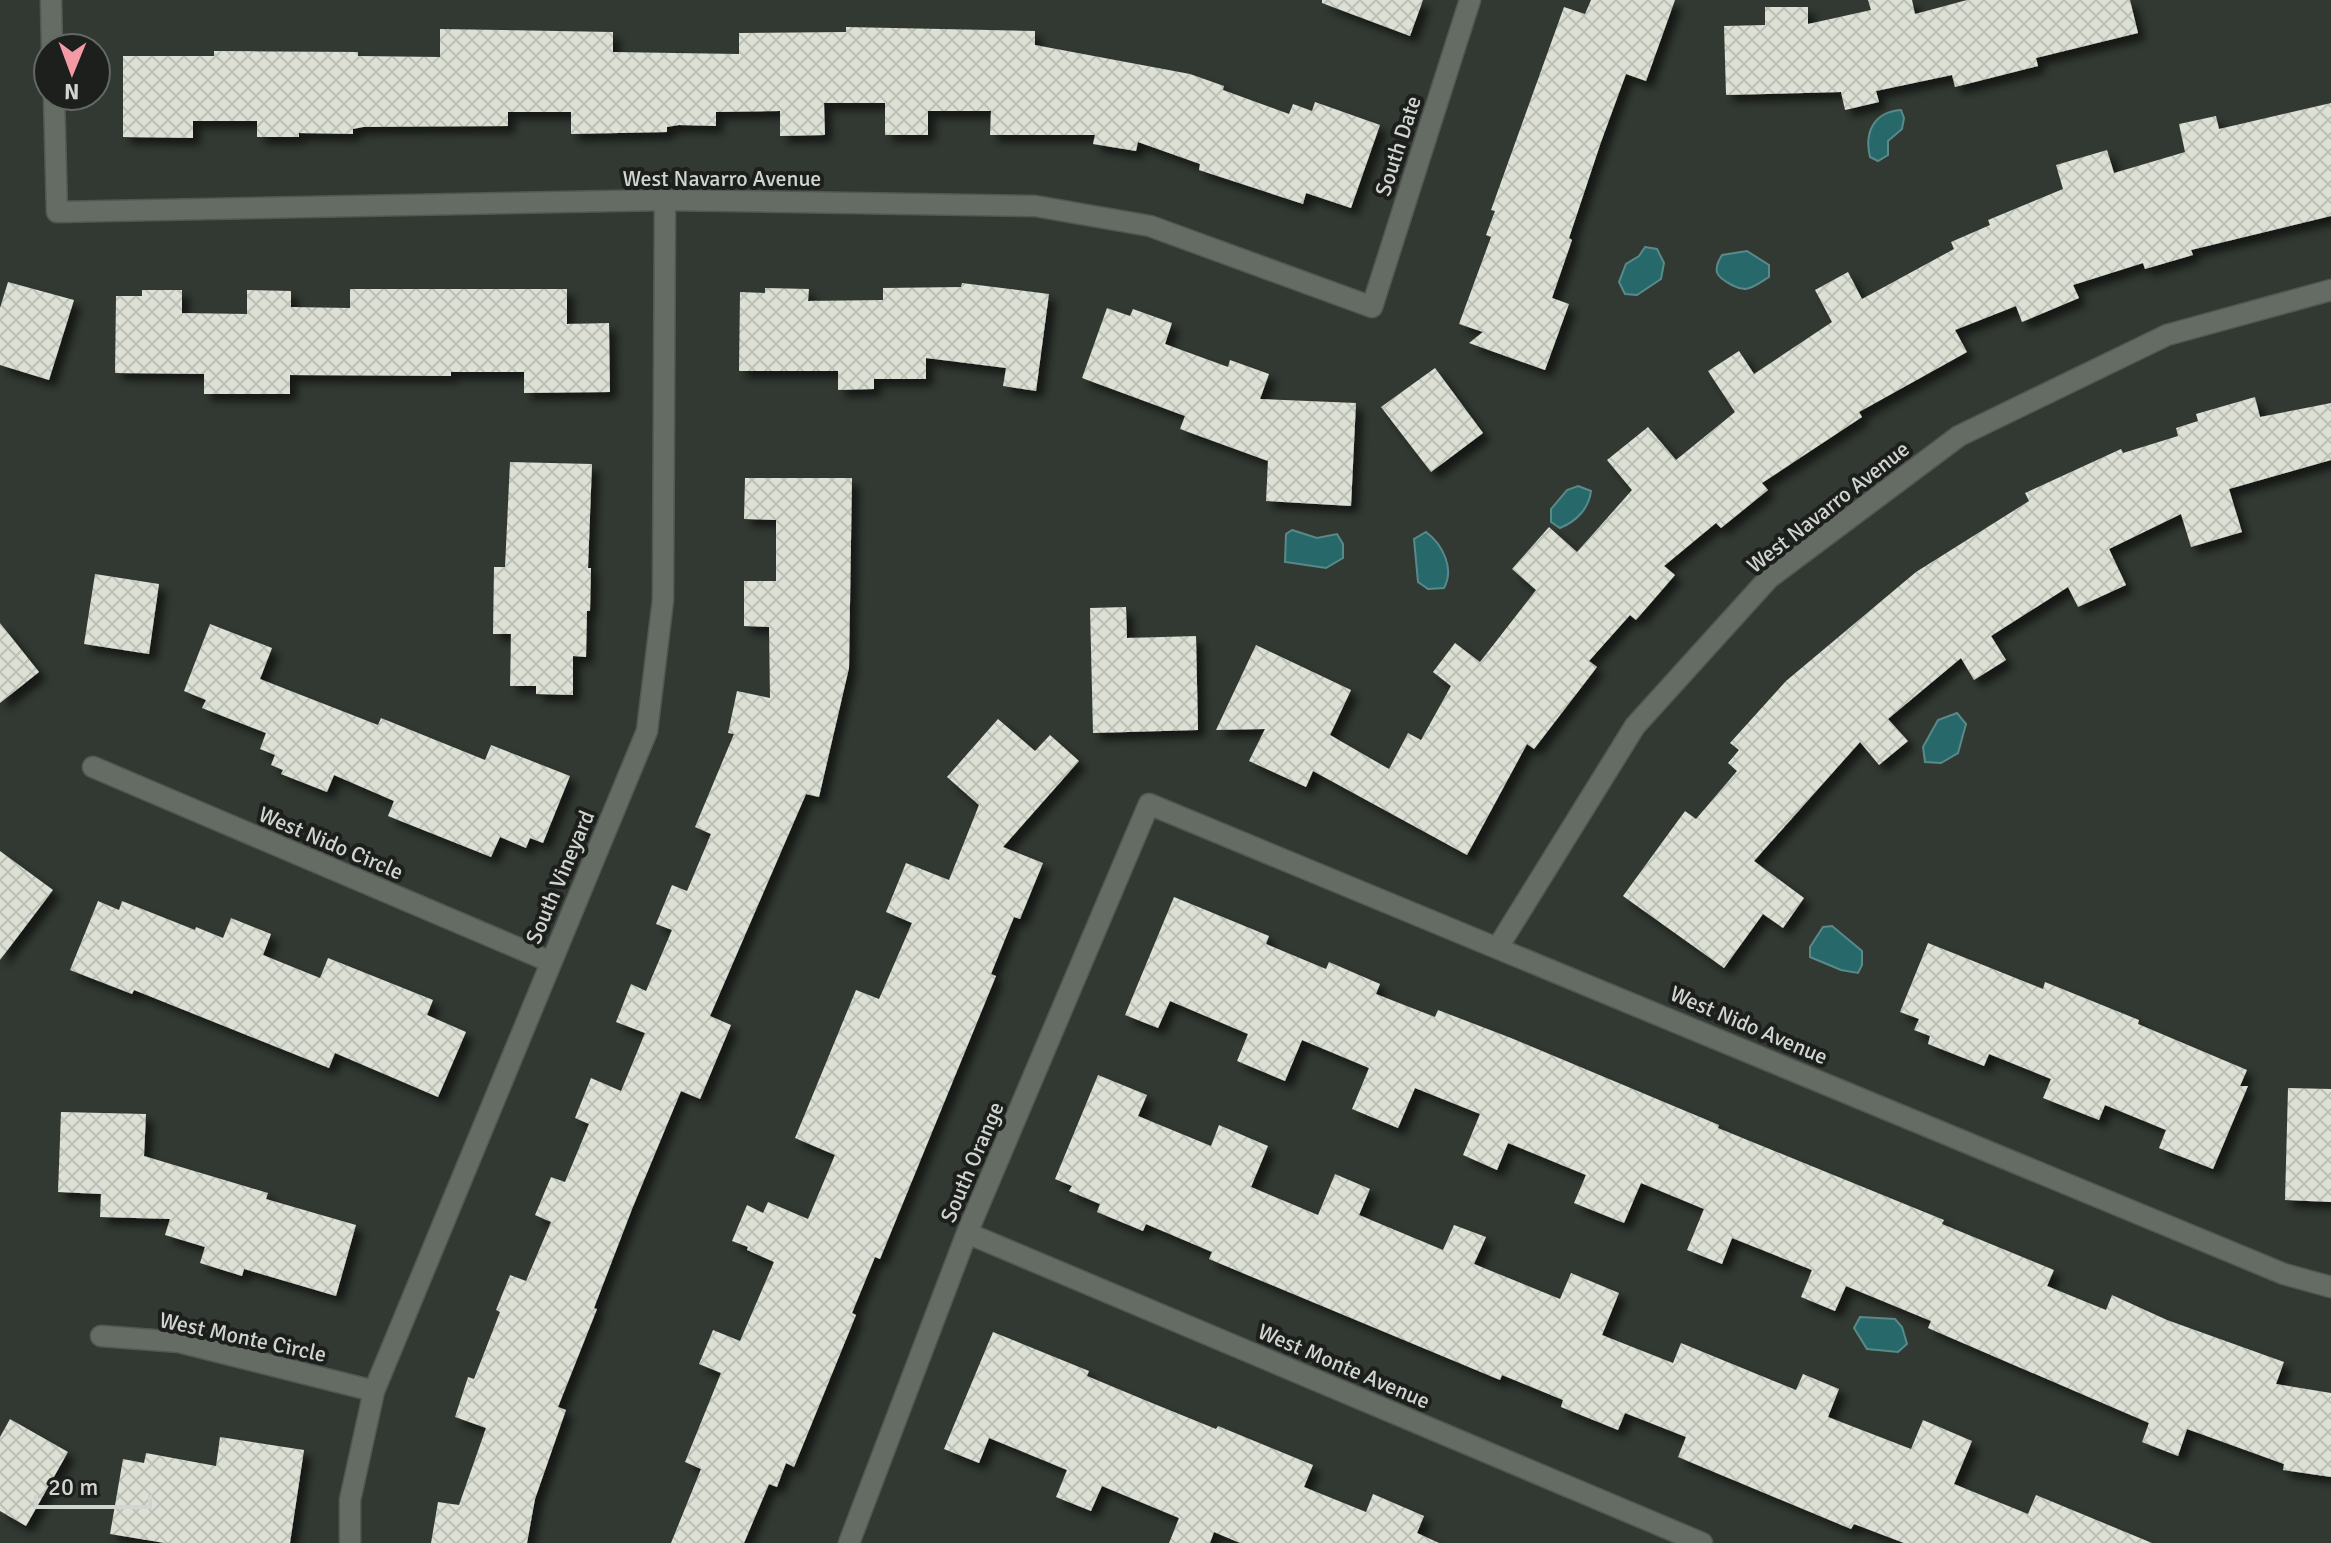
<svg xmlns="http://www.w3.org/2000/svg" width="2331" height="1543" viewBox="0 0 2331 1543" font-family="Signika,sans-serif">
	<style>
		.water { fill: #27696b; stroke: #5a898a; stroke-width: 2 }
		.building { fill: url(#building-cross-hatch); filter: url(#shadow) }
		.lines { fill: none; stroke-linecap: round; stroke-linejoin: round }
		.minor-casing { stroke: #515751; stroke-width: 23 }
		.minor { stroke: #646c64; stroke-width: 20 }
		.labels { text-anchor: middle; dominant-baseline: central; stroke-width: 8; stroke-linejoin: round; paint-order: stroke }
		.street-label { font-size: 22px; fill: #d1d5d1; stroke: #1c1f1c }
	</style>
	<defs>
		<pattern id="building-cross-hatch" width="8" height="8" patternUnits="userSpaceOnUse" patternTransform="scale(2)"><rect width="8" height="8" fill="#dde0d4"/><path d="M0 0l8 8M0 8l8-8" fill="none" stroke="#bdc0b6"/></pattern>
		<filter id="shadow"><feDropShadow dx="7" dy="7" stdDeviation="4" flood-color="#0009"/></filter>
	</defs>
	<rect width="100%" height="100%" fill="#323932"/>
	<path class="water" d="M 1901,110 L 1904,118 L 1902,129 L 1888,141 L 1888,155 L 1878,161 L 1870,157 C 1864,132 1874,112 1901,110 Z
		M 1645,247 L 1657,249 L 1664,263 L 1661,279 L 1637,295 L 1625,294 L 1619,282 L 1626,264 L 1639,256 Z
		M 1747,251 L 1769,265 L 1769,277 C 1762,281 1754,288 1745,289 C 1739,289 1738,288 1732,285 C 1716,277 1712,271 1722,255 Z
		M 1578,486 L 1591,491 C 1589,508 1577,521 1560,528 L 1551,522 L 1551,509 L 1567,490 Z
		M 1292,530 L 1317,538 L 1337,534 L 1343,544 L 1343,558 L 1326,568 L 1285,562 L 1286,534 Z
		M 1426,532 C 1442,544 1455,568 1444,588 L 1428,589 L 1418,582 L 1414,539 Z
		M 1957,713 L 1966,724 L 1958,753 L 1941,763 L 1925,762 L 1923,747 L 1938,720 Z
		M 1832,926 L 1862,951 L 1862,965 L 1858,973 L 1841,970 L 1810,957 L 1810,947 L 1823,927 Z
		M 1860,1317 L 1895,1319 L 1902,1327 L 1907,1344 L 1898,1352 L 1867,1349 L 1854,1328 Z"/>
	<path class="building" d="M 1322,0 L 1423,0 L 1410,36 L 1322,3 Z
		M 1591,0 L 1675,0 L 1646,81 L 1626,74 L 1601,142 L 1569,238 L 1572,240 L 1552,298 L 1569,304 L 1545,370 L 1469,343 L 1483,332 L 1459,324 L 1491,237 L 1486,235 L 1495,211 L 1491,210 L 1564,7 L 1585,14 Z
		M 1868,0 L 1912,0 L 1915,14 L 1967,0 L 2130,0 L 2138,33 L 2036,58 L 2038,66 L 1955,87 L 1952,75 L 1876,91 L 1879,102 L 1845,110 L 1841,92 L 1726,95 L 1724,26 L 1765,25 L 1765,7 L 1808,7 L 1808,24 L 1871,10 Z
		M 846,27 L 1035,31 L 1035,45 L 1190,74 L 1224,86 L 1223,90 L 1289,114 L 1293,104 L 1312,111 L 1315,102 L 1380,125 L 1351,208 L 1306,193 L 1303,204 L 1199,170 L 1200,164 L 1138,142 L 1136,151 L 1093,144 L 1095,135 L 990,135 L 991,111 L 928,111 L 928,135 L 885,135 L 885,103 L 824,103 L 825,135 L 780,136 L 780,111 L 716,112 L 716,126 L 679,125 L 667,127 L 667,132 L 571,134 L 571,112 L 508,112 L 508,126 L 363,127 L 353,129 L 353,134 L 299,133 L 299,137 L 257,137 L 257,121 L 193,121 L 193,138 L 123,137 L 123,56 L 214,56 L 214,51 L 358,52 L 358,56 L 440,57 L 440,29 L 613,32 L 613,52 L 739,54 L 739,33 L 846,32 Z
		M 2331,103 L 2331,216 L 2191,250 L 2193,255 L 2145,269 L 2143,263 L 2073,285 L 2079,298 L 2022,322 L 2016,306 L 1955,330 L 1967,352 L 1859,412 L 1862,417 L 1762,483 L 1768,490 L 1721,528 L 1716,523 L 1664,566 L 1675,575 L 1636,620 L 1630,615 L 1589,661 L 1597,667 L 1534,749 L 1527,744 L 1467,855 L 1313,771 L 1306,787 L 1249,761 L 1265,729 L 1216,730 L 1256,645 L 1351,690 L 1330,735 L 1389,769 L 1408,733 L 1421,740 L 1451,686 L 1433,672 L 1455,643 L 1480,662 L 1536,590 L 1512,569 L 1549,527 L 1577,552 L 1632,490 L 1607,460 L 1648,427 L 1676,460 L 1735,412 L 1708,371 L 1739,351 L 1754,374 L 1832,322 L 1815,290 L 1848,272 L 1862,299 L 1954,249 L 1951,242 L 1990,225 L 1988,220 L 2063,189 L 2056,165 L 2107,150 L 2114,173 L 2185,152 L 2179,124 L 2216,116 L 2219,129 Z
		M 8,282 L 74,300 L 49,380 L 0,365 L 0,308 Z
		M 962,283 L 1049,294 L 1036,391 L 1003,386 L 1006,368 L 926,358 L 926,379 L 874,379 L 874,389 L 838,390 L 838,371 L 739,371 L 740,292 L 765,293 L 765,288 L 809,289 L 808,301 L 883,300 L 883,288 L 961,287 Z
		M 350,289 L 567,289 L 567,324 L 609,323 L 610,392 L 524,393 L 524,372 L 451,372 L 451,376 L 290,375 L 290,394 L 204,394 L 204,374 L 115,373 L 116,296 L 142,296 L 142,290 L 182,290 L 182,313 L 247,314 L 247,290 L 291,291 L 291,307 L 350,308 Z
		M 1107,308 L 1130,316 L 1133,309 L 1172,323 L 1165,344 L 1228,367 L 1230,360 L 1269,374 L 1260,399 L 1356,403 L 1351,506 L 1266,501 L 1268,461 L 1180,429 L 1185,416 L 1082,378 Z
		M 1435,368 L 1483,433 L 1431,472 L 1381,407 Z
		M 2255,397 L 2260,417 L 2331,403 L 2331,460 L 2229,489 L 2242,532 L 2191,547 L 2181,514 L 2109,549 L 2126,585 L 2078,607 L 2068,587 L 1991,636 L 2006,660 L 1974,680 L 1961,658 L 1888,719 L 1908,741 L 1879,765 L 1860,742 L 1754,861 L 1804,898 L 1783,928 L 1763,914 L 1724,968 L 1623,896 L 1685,811 L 1696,819 L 1737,771 L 1728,763 L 1739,750 L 1730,743 L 1786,681 L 1916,572 L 2029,501 L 2025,493 L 2121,449 L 2123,453 L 2178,436 L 2176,428 L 2198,421 L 2196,414 Z
		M 510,462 L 592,464 L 588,568 L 591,568 L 590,611 L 587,611 L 586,657 L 573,656 L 573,695 L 536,694 L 536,686 L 510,686 L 511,634 L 493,634 L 494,567 L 505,567 Z
		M 745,478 L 852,478 L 849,668 L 819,797 L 806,794 L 710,1016 L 731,1025 L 700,1099 L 681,1091 L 632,1209 L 594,1308 L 597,1309 L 558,1407 L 566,1410 L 535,1499 L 527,1543 L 431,1543 L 438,1502 L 459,1505 L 486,1428 L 455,1417 L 468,1377 L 474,1379 L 500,1312 L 496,1310 L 510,1275 L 526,1281 L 551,1222 L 535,1215 L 551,1177 L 565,1182 L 589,1124 L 575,1118 L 591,1078 L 621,1091 L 645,1033 L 616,1022 L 631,984 L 646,991 L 672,930 L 656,924 L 672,885 L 687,891 L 711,834 L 695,827 L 734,734 L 728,733 L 737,691 L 770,698 L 769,627 L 744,626 L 744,581 L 776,581 L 776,520 L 744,519 Z
		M 95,574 L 159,584 L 149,654 L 84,644 Z
		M 1126,607 L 1127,638 L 1196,636 L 1198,730 L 1093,733 L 1090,608 Z
		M 0,623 L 39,672 L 0,703 Z
		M 210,624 L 272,648 L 260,679 L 378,725 L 381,718 L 485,760 L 491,745 L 570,776 L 543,843 L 530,838 L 526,848 L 500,837 L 491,857 L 388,816 L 394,801 L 334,775 L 327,792 L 281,774 L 283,770 L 271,765 L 275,755 L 260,749 L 266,733 L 202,708 L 206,700 L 184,691 Z
		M 998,719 L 1035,751 L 1050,735 L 1079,761 L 1003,847 L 1043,863 L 1020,919 L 1014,917 L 991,974 L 996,976 L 880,1259 L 875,1257 L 852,1313 L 856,1315 L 794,1467 L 786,1463 L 777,1487 L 769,1484 L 744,1543 L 671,1543 L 701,1469 L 685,1462 L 721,1373 L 699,1364 L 713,1330 L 740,1341 L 774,1262 L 747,1250 L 748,1247 L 732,1241 L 747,1205 L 763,1213 L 768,1202 L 808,1219 L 835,1155 L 795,1138 L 856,990 L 879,999 L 912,923 L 886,912 L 906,863 L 949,880 L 979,805 L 947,777 Z
		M 0,851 L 53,890 L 0,960 Z
		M 1174,897 L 1269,936 L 1266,944 L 1326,969 L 1329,962 L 1380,984 L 1376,994 L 1435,1017 L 1438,1010 L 1511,1038 L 1719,1125 L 1718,1128 L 1944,1220 L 1942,1224 L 2054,1270 L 2047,1286 L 2106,1310 L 2112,1295 L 2167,1320 L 2284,1362 L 2276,1384 L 2331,1393 L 2331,1477 L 2283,1470 L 2284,1464 L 2187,1429 L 2178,1456 L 2142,1442 L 2149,1423 L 1928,1328 L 1931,1321 L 1846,1286 L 1835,1311 L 1801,1297 L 1812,1270 L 1732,1238 L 1722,1264 L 1687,1250 L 1704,1209 L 1641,1183 L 1624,1223 L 1574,1203 L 1586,1175 L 1508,1143 L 1497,1170 L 1463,1155 L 1480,1114 L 1415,1088 L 1398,1128 L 1352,1109 L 1369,1068 L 1302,1040 L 1285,1081 L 1237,1061 L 1248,1034 L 1170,1001 L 1158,1028 L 1125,1015 Z
		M 98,901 L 119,910 L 122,901 L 195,930 L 196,927 L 223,938 L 231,918 L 271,934 L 263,955 L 320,978 L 328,958 L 433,1000 L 427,1015 L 466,1032 L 438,1097 L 335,1053 L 329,1068 L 134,990 L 132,994 L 70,970 Z
		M 1928,943 L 2043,989 L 2045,982 L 2139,1020 L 2138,1024 L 2247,1070 L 2240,1086 L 2248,1086 L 2213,1169 L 2159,1148 L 2166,1130 L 2105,1105 L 2099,1120 L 2043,1098 L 2051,1079 L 1989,1054 L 1984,1066 L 1928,1044 L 1930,1036 L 1914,1030 L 1919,1019 L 1900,1012 Z
		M 1098,1075 L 1147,1095 L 1138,1116 L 1211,1146 L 1219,1125 L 1268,1146 L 1251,1187 L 1318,1215 L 1335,1174 L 1370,1189 L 1359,1215 L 1443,1250 L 1454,1225 L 1486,1237 L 1474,1264 L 1560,1299 L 1571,1273 L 1619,1293 L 1602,1335 L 1673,1363 L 1681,1343 L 1796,1390 L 1803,1374 L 1839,1389 L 1828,1417 L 1911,1449 L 1923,1420 L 1972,1441 L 1954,1484 L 2028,1514 L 2036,1495 L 2152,1543 L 1904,1543 L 1854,1524 L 1851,1529 L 1678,1457 L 1686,1437 L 1625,1413 L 1618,1430 L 1561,1407 L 1563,1400 L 1502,1375 L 1500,1380 L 1209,1259 L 1212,1252 L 1146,1224 L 1143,1231 L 1097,1212 L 1100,1204 L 1069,1191 L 1072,1186 L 1055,1179 Z
		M 2288,1088 L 2331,1089 L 2331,1202 L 2285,1200 Z
		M 61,1112 L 146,1114 L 144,1156 L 268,1193 L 266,1199 L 356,1225 L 336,1296 L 244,1269 L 242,1276 L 200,1263 L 205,1247 L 165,1235 L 170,1219 L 100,1217 L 101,1194 L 58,1192 Z
		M 993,1332 L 1089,1371 L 1087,1376 L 1147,1401 L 1216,1429 L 1218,1426 L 1313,1465 L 1304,1487 L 1366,1512 L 1373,1494 L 1424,1516 L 1417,1533 L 1439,1543 L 1240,1543 L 1214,1532 L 1210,1543 L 1169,1543 L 1179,1518 L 1102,1486 L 1091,1511 L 1056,1497 L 1067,1470 L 989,1438 L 979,1463 L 944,1449 Z
		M 10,1419 L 68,1452 L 26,1526 L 0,1511 L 0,1437 Z
		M 220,1437 L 304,1450 L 290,1543 L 165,1543 L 110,1534 L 123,1459 L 144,1463 L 146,1453 L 216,1466 Z"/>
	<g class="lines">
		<defs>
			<path id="minor" d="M 51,0 L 52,48
				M 54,96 L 57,212 L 665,200 L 1035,206 L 1150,226 L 1372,307 L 1470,0
				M 93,767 L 551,962
				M 1498,947 L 1635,726 L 1769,578 L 1959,436 L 2167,335 L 2331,290
				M 967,1233 L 1702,1543
				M 101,1336 L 179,1342 L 374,1391
				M 350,1543 L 350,1500 L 374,1391 L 647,731 L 663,600 L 665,200
				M 849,1543 L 967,1233 L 1149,804 L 2284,1274 L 2331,1287"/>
		</defs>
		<use href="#minor" class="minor-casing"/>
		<use href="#minor" class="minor"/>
	</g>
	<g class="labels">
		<g class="street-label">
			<text transform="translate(1398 146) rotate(-72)">South Date</text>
			<text x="722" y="178">West Navarro Avenue</text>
			<text transform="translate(1828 507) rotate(-38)">West Navarro Avenue</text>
			<text transform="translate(331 843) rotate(23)">West Nido Circle</text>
			<text transform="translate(560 877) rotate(-67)">South Vineyard</text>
			<text transform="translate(1749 1025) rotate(23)">West Nido Avenue</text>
			<text transform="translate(972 1162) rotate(-67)">South Orange</text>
			<text transform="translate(243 1337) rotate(12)">West Monte Circle</text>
			<text transform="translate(1344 1366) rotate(23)">West Monte Avenue</text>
		</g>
	</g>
	<g transform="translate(72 72) rotate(181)"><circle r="38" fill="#1c1f1c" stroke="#646864" stroke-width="2"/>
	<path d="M0-6L14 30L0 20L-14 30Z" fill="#f49aa6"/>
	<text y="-12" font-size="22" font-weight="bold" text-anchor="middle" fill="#d1d5d1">N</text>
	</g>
	<path d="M36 1495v12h114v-12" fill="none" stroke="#d1d5d1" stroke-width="4"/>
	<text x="48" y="1495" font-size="24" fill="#d1d5d1" stroke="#1c1f1c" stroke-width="6" paint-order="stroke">20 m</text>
</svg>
